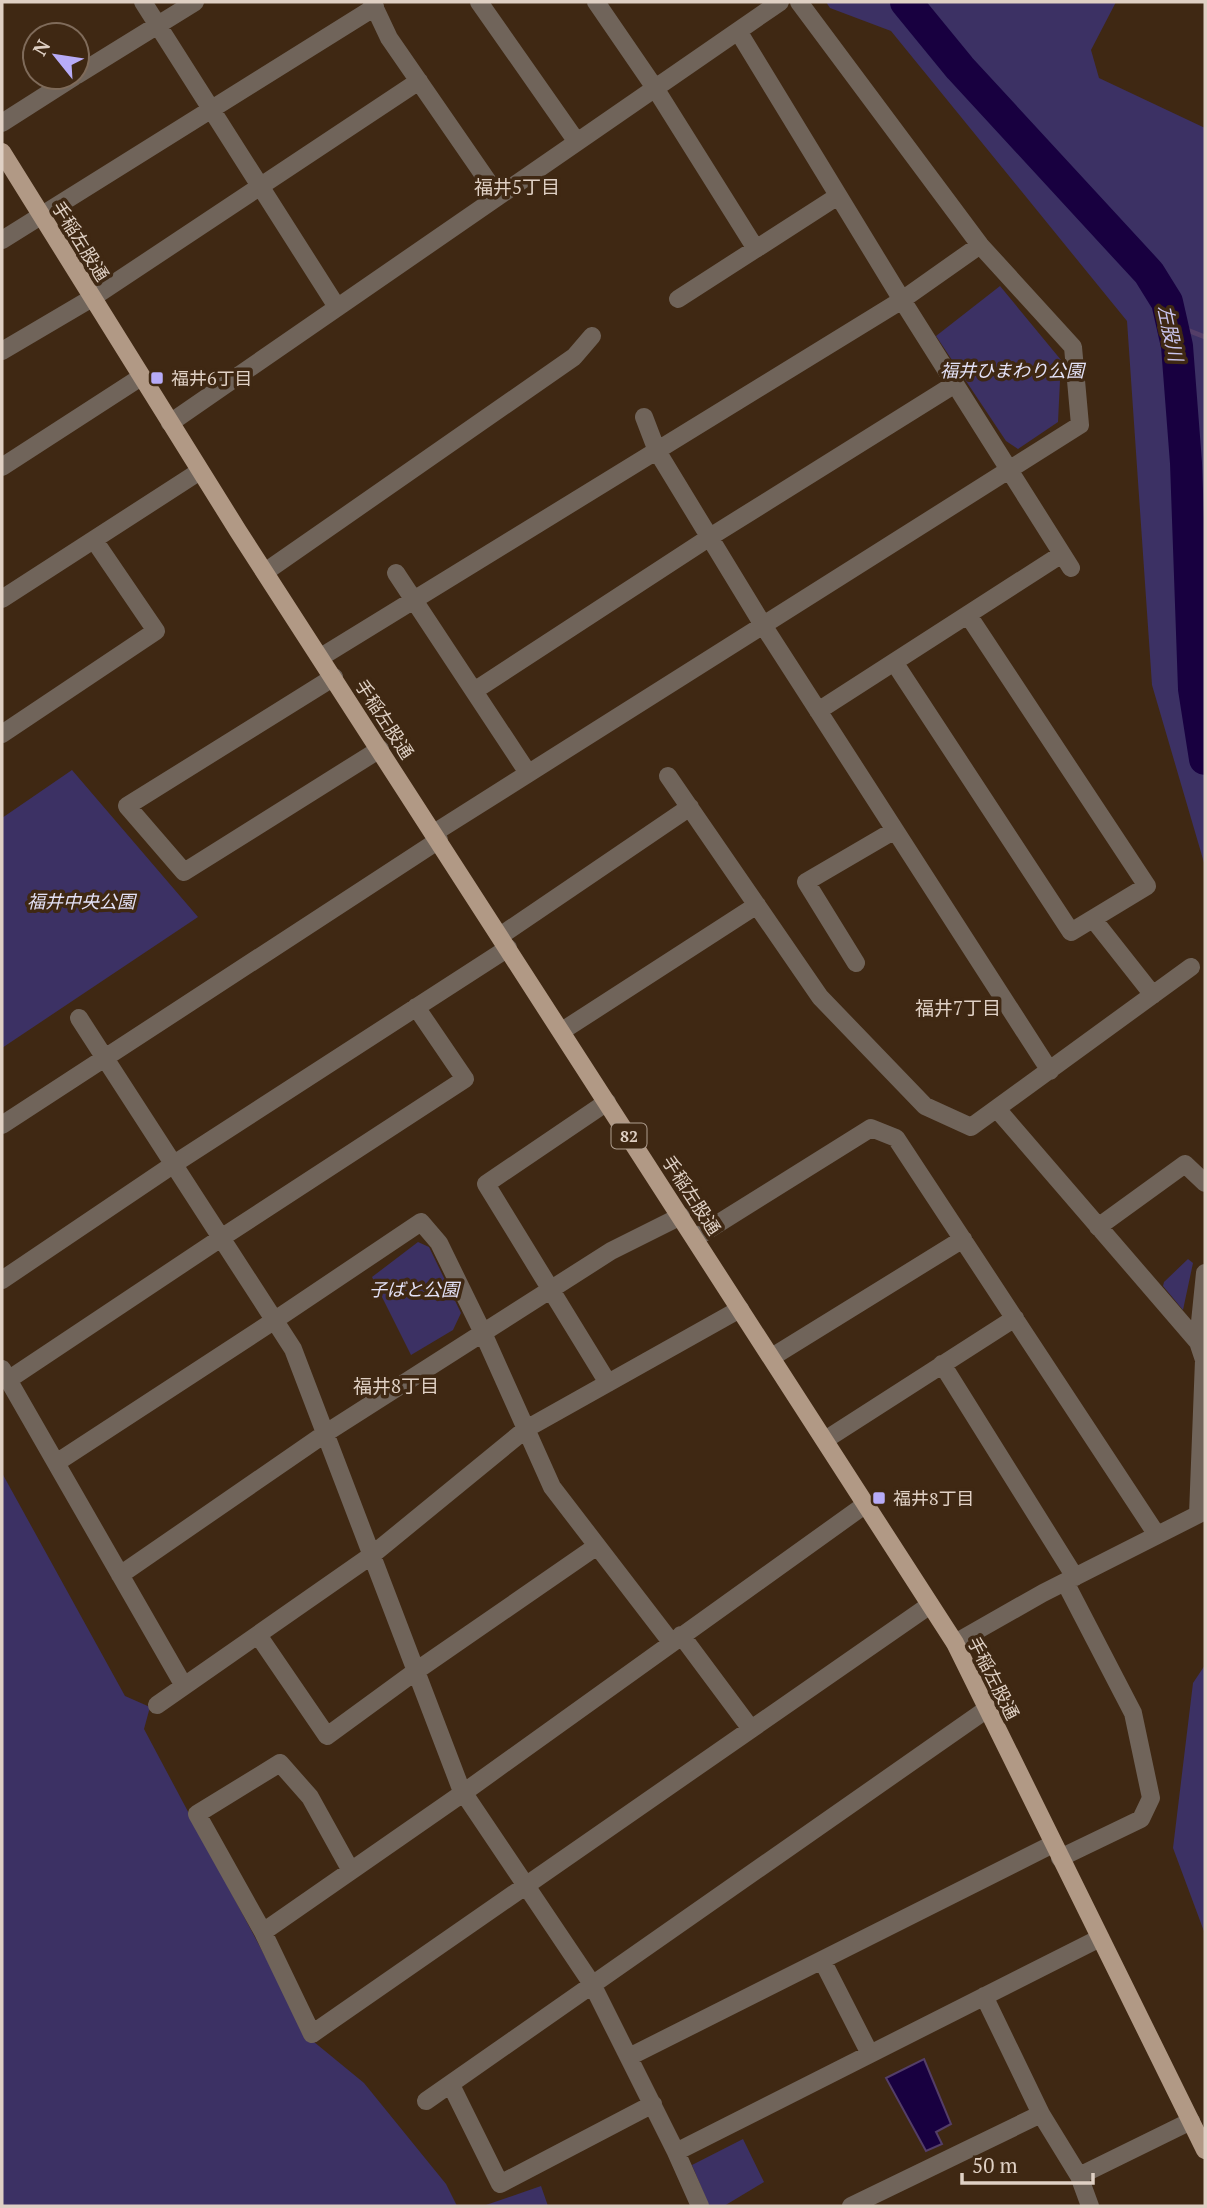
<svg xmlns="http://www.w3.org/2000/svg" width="1207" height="2208" viewBox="0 0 1207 2208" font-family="'PT Serif','Noto Sans JP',serif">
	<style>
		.green { fill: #3c3164 }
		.water { fill: #180040; stroke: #543e68; stroke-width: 2 }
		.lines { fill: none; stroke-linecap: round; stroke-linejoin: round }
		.stream { stroke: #543e68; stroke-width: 5 }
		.river { stroke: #180040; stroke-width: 32 }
		.minor { stroke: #70645a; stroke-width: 18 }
		.major { stroke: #b19985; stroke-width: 18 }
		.poi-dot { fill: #b7abf7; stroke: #3f2813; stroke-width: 2.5 }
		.labels { text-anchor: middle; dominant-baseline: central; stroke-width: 7; stroke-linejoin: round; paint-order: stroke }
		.shield { fill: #3f2813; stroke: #af9e8f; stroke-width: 2 }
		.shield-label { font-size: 16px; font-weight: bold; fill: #dfd0c4 }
		.street-label { font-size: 18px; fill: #dfd0c4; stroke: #3f2813 }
		.park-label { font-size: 18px; font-style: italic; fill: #e3e1f6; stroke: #3f2813 }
		.poi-label { font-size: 18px; fill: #dfd0c4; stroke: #3f2813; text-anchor: start }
		.neighbourhood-label { font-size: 19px; fill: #dfd0c4; stroke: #3f2813 }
		.water-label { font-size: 19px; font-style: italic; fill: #cac5ee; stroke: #3f2813 }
	</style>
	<rect width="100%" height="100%" fill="#3f2813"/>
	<path class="green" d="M 826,2 L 1116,2 L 1091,50 L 1099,78 L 1205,128 L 1205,866 L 1152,685 L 1127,321 L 891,31 L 830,8 Z
		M 1000,286 L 1061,360 L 1058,422 L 1018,449 L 1006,441 L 936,336 Z
		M 72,770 L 198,917 L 2,1048 L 2,818 Z
		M 418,1242 L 429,1247 L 461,1313 L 453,1330 L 411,1355 L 372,1277 Z
		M 1188,1259 L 1193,1263 L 1183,1310 L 1163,1286 L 1164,1282 Z
		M 2,1473 L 125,1696 L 150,1707 L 144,1729 L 308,2037 L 364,2083 L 446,2184 L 457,2206 L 2,2206 Z
		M 1205,1665 L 1205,1934 L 1173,1848 L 1193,1683 Z
		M 743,2139 L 764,2182 L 724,2206 L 709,2206 L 692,2165 Z
		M 541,2186 L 548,2206 L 483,2206 Z"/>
	<path class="water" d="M 924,2059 L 951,2124 L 936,2132 L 942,2144 L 926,2151 L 886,2078 Z"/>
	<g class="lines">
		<path class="stream" d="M 1172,324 L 1205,337"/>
		<path class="river" d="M 906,2 L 960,68 L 1149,273 L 1167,302 L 1177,346 L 1186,463 L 1194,689 L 1205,759"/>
		<path class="minor" d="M 143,2 L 337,307
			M 372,2 L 389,38 L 498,196
			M 479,2 L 577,142
			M 596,2 L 655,88 L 756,249
			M 738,31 L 902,300 L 1071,568
			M 77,75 L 195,2
			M 2,123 L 74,77
			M 2,240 L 375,7
			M 678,299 L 838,196
			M 2,351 L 92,298 L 419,81
			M 644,417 L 657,451 L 763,625 L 1050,1071
			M 170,423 L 780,2
			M 2,467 L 141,377
			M 265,572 L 574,357 L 592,336
			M 396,573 L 528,773
			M 2,599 L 200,471
			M 321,657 L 902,300 L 980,245
			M 894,662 L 1071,932 L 1147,886 L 968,615
			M 334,677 L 127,806 L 184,872 L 380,749
			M 474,691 L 710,537 L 955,384
			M 818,711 L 1062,554
			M 2,734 L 156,631 L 94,540
			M 668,776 L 820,997 L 925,1106 L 971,1127 L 1191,967
			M 434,833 L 1080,425 L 1073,347 L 980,245 L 799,2
			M 1093,919 L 1153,995
			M 500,936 L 690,807
			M 856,963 L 806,882 L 895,830
			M 79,1018 L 293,1349 L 461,1789 L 592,1984 L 676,2152 L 700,2206
			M 562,1031 L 757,905
			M 607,1102 L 486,1184 L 608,1383
			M 997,1109 L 1198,1342
			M 2,1125 L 439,840
			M 1098,1227 L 1185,1164 L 1205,1183
			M 695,1238 L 871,1128 L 896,1138 L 1157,1535
			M 2,1280 L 174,1164 L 508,948
			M 772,1357 L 963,1239
			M 942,1364 L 1075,1577
			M 2,1369 L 184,1686
			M 8,1380 L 221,1238 L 465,1079 L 416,1007
			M 825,1440 L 1015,1318
			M 56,1463 L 275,1320 L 421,1222 L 439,1243 L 483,1333 L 552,1487 L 671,1642
			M 1198,1514 L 1204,1360 L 1198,1342 L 1205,1273
			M 120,1575 L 326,1433 L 611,1251 L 681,1216
			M 258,1635 L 327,1736 L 416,1671 L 597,1546
			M 681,1635 L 751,1729
			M 955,1643 L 1043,1593 L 1205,1511
			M 157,1705 L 372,1555 L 526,1429 L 740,1309
			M 1060,1858 L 1141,1819 L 1151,1798 L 1133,1713 L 1065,1582
			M 351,1871 L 310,1797 L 280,1763 L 197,1814 L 263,1932 L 312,2034 L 930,1605
			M 263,1932 L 463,1793 L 866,1504
			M 822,1960 L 870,2054
			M 984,1996 L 1041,2114 L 1079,2176 L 1090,2206
			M 629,2057 L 1053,1844
			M 451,2085 L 500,2184 L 653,2104
			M 426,2101 L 987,1709
			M 676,2152 L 1100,1938
			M 1079,2176 L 1191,2121
			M 851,2206 L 1041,2114"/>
		<path class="major" d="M 2,152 L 238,531 L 955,1643 L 1205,2150"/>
	</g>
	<g class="poi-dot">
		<rect x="150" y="371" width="14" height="14" rx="3.5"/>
		<rect x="872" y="1491" width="14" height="14" rx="3.5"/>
	</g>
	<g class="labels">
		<rect class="shield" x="611.5" y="1123.5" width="35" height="25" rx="5"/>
		<g class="shield-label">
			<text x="629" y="1136">82</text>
		</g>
		<g class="street-label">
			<text transform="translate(81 241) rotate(58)">手稲左股通</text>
			<text transform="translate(385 719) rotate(57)">手稲左股通</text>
			<text transform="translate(692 1195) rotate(57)">手稲左股通</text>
			<text transform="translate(994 1678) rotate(63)">手稲左股通</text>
		</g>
		<g class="park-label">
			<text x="1012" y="370">福井ひまわり公園</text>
			<text x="81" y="901">福井中央公園</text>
			<text x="414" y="1289">子ばと公園</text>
		</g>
		<g class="poi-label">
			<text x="171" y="378">福井6丁目</text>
			<text x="893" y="1498">福井8丁目</text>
		</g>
		<g class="neighbourhood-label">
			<text x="517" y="186">福井5丁目</text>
			<text x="958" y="1007">福井7丁目</text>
			<text x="396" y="1385">福井8丁目</text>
		</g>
		<g class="water-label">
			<text transform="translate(1171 333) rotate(78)">左股川</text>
		</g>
	</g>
	<rect width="1207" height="2208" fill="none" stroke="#dfd0c4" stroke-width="7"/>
	<g transform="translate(56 56) rotate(300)"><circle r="33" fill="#3f2813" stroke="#7f6b5a" stroke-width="2"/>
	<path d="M0-5L12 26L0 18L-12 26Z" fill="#b7abf7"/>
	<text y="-10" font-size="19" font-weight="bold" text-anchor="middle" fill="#dfd0c4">N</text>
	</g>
	<path d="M962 2173v10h131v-10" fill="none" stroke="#dfd0c4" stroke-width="3.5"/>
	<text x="972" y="2173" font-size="21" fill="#dfd0c4" stroke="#3f2813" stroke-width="5" paint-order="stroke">50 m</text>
</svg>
